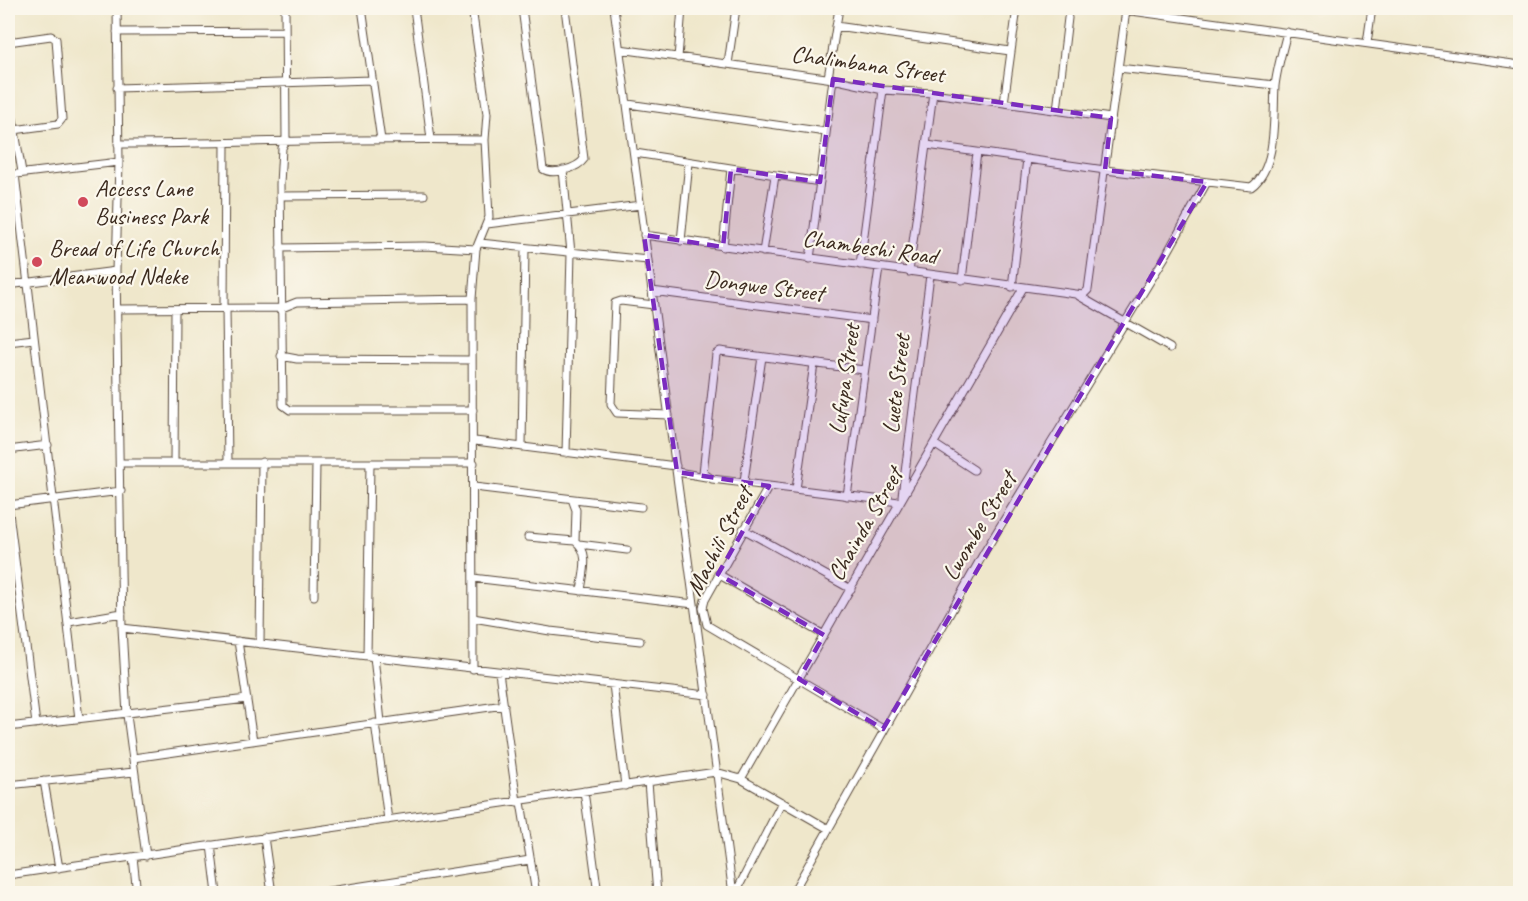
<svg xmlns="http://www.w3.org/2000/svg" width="1528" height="901" viewBox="0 0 1528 901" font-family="Caveat,sans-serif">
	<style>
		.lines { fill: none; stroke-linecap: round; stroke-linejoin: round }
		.minor-casing { stroke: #564638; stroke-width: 9 }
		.minor { stroke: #fff; stroke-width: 7 }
		.marked { fill: #7b2cbf; fill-opacity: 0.2; stroke: #7b2cbf; stroke-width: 4.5; stroke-dasharray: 12 8; stroke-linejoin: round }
		.poi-dot { fill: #d1495b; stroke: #fbf7ec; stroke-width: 2 }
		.labels { text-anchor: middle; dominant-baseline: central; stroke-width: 4.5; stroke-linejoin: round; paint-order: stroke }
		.street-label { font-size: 24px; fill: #3b2a1e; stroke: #fbf7ec }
		.poi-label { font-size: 24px; fill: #3b2a1e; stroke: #fbf7ec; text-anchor: start }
	</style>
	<rect width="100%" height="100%" fill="#fbf7ec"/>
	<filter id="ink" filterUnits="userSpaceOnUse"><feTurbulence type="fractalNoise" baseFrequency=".0167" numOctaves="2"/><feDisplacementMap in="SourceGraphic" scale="12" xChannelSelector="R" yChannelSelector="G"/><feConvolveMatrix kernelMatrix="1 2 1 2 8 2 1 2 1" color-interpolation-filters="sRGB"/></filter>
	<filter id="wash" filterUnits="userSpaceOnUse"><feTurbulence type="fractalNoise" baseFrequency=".008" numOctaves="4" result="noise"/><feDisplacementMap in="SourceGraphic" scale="24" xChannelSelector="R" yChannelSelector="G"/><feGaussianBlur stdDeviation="1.35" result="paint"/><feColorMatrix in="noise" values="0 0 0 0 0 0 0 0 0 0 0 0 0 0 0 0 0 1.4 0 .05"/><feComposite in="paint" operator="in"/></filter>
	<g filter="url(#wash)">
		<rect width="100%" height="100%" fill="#efe7cb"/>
	</g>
	<g filter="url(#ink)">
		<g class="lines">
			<defs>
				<path id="minor" d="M 117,8 L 119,162 L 116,271 L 122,628 L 127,715 L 146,856
					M 285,8 L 286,140 L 282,148 L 280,184 L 283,405 L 290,410 L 473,410
					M 362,8 L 381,140
					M 414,8 L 431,139
					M 472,8 L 487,114 L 485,140 L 489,217 L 476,249 L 472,299 L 473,669
					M 522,8 L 543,169 C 553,176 578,168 584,159 L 565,8
					M 614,8 L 733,894
					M 1110,8 L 1520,65
					M 836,26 L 1010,51
					M 117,32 L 285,31
					M 8,42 L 51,36 L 56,39 L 62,119 L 58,124 L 14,130
					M 1367,43 L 1372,8
					M 620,49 L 833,79 L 883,90 L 933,93 L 1111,118
					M 678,58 L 682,8
					M 728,64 L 736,8
					M 1118,68 L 1275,85
					M 828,78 L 839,8
					M 117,88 L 371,80
					M 8,91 L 22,172
					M 1004,103 L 1017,8
					M 628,104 L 826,132
					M 1057,110 L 1068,18
					M 118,144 C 241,144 363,137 485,140
					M 927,145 L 1105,170 L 1251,187 C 1278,168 1273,115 1275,86 C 1277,68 1283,49 1287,32
					M 635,153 L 820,182
					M 563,170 L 571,253 L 566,453
					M 15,174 L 79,719
					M 8,175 L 119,162
					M 280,196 L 424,195
					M 487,224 L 641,205
					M 644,235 L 1083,295 L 1088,290 L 1126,10
					M 681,241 L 689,163
					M 480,243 L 648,260
					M 723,247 L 731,169
					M 280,248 L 425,246 L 476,249
					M 763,252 L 775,176
					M 810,259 L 833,79
					M 860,265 L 883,90
					M 909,272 L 933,93
					M 962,280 L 977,152
					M 8,285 L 116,271
					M 1012,287 L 1027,159
					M 652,291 L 872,320
					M 1079,296 L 1170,348
					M 654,305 L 621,301 L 615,303 L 611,404 L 617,413 L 669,415
					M 224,308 L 225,144
					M 226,308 L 228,463
					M 118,309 L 282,308 L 297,302 L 472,299
					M 8,342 L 34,339
					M 281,356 L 297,359 L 472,360
					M 864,370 L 720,351 L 716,354 L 703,473 L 712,479 L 899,502
					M 475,441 L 676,466
					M 934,444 L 974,470
					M 522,447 L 525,248
					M 8,450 L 48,445
					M 174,462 L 175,310
					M 120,463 L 474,463
					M 677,472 L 706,477
					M 744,481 L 762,357
					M 769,486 L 705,600 L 703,608 L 707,625 L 883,729
					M 474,487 L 641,507
					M 796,489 L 814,364
					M 847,496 L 879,268
					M 902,496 L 930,275
					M 572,499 L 576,510 L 575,541
					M 8,505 L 36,724
					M 8,505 L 121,491
					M 743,529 L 851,589
					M 528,537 L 575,541 C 591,553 583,573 581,591
					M 579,544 L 627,550
					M 718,574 L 824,635
					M 473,578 L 694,604
					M 314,596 L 316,463
					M 473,618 L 550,631 L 640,641
					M 69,622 L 122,613
					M 122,628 L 707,695
					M 238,641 L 253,741
					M 260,644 L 262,462
					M 367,656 L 370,463
					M 374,657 L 381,722
					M 499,672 L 517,802
					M 613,684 L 625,786
					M 375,723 L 388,820
					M 8,727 L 247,699
					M 133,758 L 504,705
					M 741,779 L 1023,288
					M 44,781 L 59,868
					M 648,782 L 657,894
					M 8,785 L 134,772
					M 584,791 L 598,894
					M 521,802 L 536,894
					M 264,837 L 272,894
					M 211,845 L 217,894
					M 133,857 L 137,894
					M 8,875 L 716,772 L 741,779 L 827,828
					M 310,894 L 530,860
					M 735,894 L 782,802
					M 792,894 L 985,551 L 1165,257 L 1207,182"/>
			</defs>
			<use href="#minor" class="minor-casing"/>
			<use href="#minor" class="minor"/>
		</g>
	</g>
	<path class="marked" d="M 833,79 L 1111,118 L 1105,170 L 1207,182 L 883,729 L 799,679 L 824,635 L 718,574 L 769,486 L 677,472 L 644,235 L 723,247 L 731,169 L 820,182 Z"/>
	<g class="poi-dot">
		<circle cx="83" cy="202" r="6"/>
		<circle cx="37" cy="262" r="6"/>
	</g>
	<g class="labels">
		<g class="street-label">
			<text transform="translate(868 64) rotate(8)">Chalimbana Street</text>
			<text transform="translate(870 247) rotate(8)">Chambeshi Road</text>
			<text transform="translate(764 286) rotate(7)">Dongwe Street</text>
			<text transform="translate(844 379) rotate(-82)">Lufupa Street</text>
			<text transform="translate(896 384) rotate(-83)">Luete Street</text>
			<text transform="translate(865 524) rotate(-60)">Chainda Street</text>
			<text transform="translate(979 526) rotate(-59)">Lwombe Street</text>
			<text transform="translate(719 541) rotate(-63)">Machili Street</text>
		</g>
		<g class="poi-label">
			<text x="95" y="188">Access Lane<tspan x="95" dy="28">Business Park</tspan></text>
			<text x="49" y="248">Bread of Life Church<tspan x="49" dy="28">Meanwood Ndeke</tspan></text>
		</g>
	</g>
	<rect width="1528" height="901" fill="none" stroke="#fbf7ec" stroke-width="30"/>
</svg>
